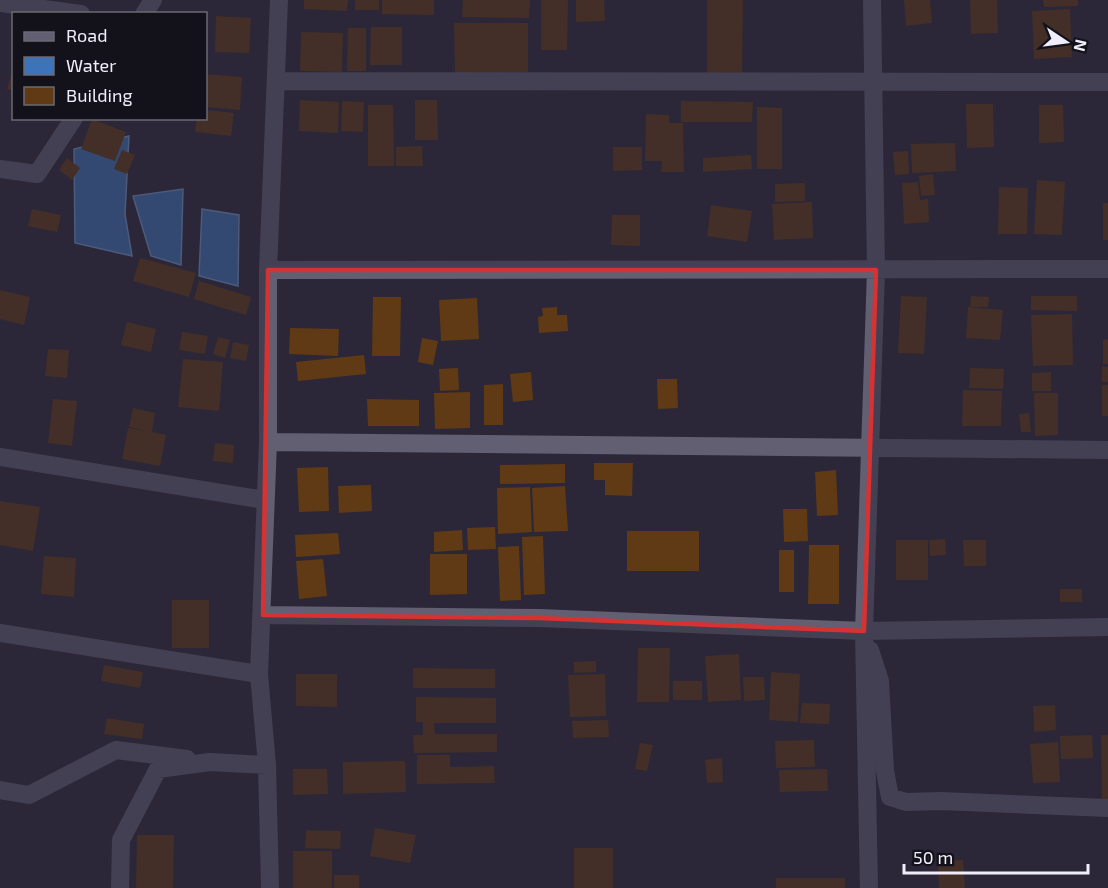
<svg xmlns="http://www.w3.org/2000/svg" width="1108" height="888" viewBox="0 0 1108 888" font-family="'Exo 2',sans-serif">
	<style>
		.water { fill: #3d74b9; stroke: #7399cc; stroke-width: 1.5 }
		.building { fill: #5f3a14 }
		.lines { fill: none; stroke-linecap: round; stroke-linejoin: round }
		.minor { stroke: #625f73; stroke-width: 18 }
		.marked { fill: none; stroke: #d73232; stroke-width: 4.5; stroke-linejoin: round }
	</style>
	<rect width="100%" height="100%" fill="#2b2738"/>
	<path class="water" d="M 129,136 L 125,214 L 132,256 L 75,243 L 74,149 Z
		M 183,189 L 181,265 L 151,256 L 133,196 Z
		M 202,209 L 239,215 L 238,286 L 199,276 Z"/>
	<path class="building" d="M 304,0 L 348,0 L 347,11 L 304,9 Z
		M 355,0 L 379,0 L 379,10 L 355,10 Z
		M 382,0 L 434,0 L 434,15 L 382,14 Z
		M 463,0 L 530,0 L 529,18 L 462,17 Z
		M 541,0 L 568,0 L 567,50 L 541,50 Z
		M 576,0 L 604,0 L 605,21 L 576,22 Z
		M 707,0 L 743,0 L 742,74 L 707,74 Z
		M 904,0 L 930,0 L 932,23 L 906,26 Z
		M 970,0 L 997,0 L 998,33 L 971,34 Z
		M 1043,0 L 1078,0 L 1078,6 L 1044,7 Z
		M 1070,9 L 1072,57 L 1034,59 L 1032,11 Z
		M 216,16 L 251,18 L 249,53 L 215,52 Z
		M 454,23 L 528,23 L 528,72 L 455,73 Z
		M 371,27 L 402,27 L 402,65 L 370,65 Z
		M 348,28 L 366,28 L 366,71 L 347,71 Z
		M 301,32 L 343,33 L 342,72 L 300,71 Z
		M 14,65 L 14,91 L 7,89 Z
		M 206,74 L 242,77 L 240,110 L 206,107 Z
		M 300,100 L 339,102 L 338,133 L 299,131 Z
		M 415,100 L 437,100 L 438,140 L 415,140 Z
		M 342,101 L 364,102 L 363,132 L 341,131 Z
		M 681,101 L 753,102 L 752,122 L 681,122 Z
		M 966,104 L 993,104 L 994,147 L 967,148 Z
		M 368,105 L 393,105 L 394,166 L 368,166 Z
		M 1039,105 L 1063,105 L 1064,142 L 1039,143 Z
		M 757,107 L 782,108 L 782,169 L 757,169 Z
		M 206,110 L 234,113 L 231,136 L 195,132 L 197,118 L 206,118 Z
		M 646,114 L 669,115 L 669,123 L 683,123 L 684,172 L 661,172 L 662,161 L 645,161 Z
		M 92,119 L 126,132 L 115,161 L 81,149 Z
		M 955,143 L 956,171 L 912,173 L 911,144 Z
		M 422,146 L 423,166 L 396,166 L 396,147 Z
		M 613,147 L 642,147 L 642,170 L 613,171 Z
		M 122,150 L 135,155 L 127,174 L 114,169 Z
		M 908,151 L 909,174 L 895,175 L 893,152 Z
		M 751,155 L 752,169 L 703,172 L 703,158 Z
		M 67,158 L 80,168 L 72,180 L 59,170 Z
		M 933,174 L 935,195 L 921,196 L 919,176 Z
		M 1037,180 L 1065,182 L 1062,235 L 1034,234 Z
		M 918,182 L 920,200 L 928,199 L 929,222 L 904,224 L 902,183 Z
		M 805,183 L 805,201 L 775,202 L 775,184 Z
		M 999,187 L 1028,188 L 1027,234 L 998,234 Z
		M 812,202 L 813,238 L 774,240 L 772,204 Z
		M 1103,203 L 1108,203 L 1108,240 L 1103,240 Z
		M 711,205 L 752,211 L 747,242 L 707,236 Z
		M 32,209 L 61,215 L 57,232 L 28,226 Z
		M 612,215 L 640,215 L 640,246 L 611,245 Z
		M 140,258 L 196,273 L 189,297 L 133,281 Z
		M 199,281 L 251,297 L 246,315 L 194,299 Z
		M 0,290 L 30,297 L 24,325 L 0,319 Z
		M 901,296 L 927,297 L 924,354 L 898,353 Z
		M 971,296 L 989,297 L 988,307 L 970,307 Z
		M 1031,296 L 1077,296 L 1077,311 L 1031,310 Z
		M 373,297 L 401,297 L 400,356 L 372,356 Z
		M 477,298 L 479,339 L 441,341 L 439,300 Z
		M 557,307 L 557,315 L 567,315 L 568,331 L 539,333 L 538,317 L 543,316 L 542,308 Z
		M 968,307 L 1003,310 L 1000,340 L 966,338 Z
		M 1072,314 L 1073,365 L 1033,366 L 1031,315 Z
		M 127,322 L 156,329 L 151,352 L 121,345 Z
		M 290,328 L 339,329 L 338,356 L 289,354 Z
		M 182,332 L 208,336 L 205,354 L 179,350 Z
		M 218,337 L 230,340 L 225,358 L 213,354 Z
		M 422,338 L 438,341 L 433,365 L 418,362 Z
		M 1108,339 L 1108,364 L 1103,364 L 1103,340 Z
		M 233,342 L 249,345 L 246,361 L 230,358 Z
		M 48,349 L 69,350 L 67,378 L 45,376 Z
		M 364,355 L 366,374 L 298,381 L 296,362 Z
		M 183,359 L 223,362 L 219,411 L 178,407 Z
		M 1102,366 L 1108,367 L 1108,382 L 1102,382 Z
		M 458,368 L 459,390 L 440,391 L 439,369 Z
		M 970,368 L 1004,369 L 1003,389 L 969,388 Z
		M 531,372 L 533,400 L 513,402 L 510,374 Z
		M 1051,372 L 1051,391 L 1032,391 L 1032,373 Z
		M 657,379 L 677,379 L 678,408 L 658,409 Z
		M 503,384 L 503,425 L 484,425 L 484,385 Z
		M 1102,385 L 1108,385 L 1108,416 L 1102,416 Z
		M 963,390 L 1002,391 L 1001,426 L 962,426 Z
		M 470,392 L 470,428 L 435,429 L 434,393 Z
		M 1034,393 L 1058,393 L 1058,435 L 1035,436 Z
		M 53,399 L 77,401 L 72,446 L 48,443 Z
		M 367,399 L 419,400 L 419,426 L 368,426 Z
		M 133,408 L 155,413 L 152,432 L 166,435 L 160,466 L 122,459 L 128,428 L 146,431 L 129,427 Z
		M 1029,413 L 1031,432 L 1021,432 L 1019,414 Z
		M 215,443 L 234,445 L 233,463 L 213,461 Z
		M 594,463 L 633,463 L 632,496 L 605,495 L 605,480 L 594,480 Z
		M 565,464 L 565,483 L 500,484 L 500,465 Z
		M 328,467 L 329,511 L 299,512 L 297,468 Z
		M 836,470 L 838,515 L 817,516 L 815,472 Z
		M 371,485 L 372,511 L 339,513 L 338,486 Z
		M 565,486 L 568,531 L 534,532 L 532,488 Z
		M 530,487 L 532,532 L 498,534 L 497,488 Z
		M 0,501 L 40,507 L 33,551 L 0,545 Z
		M 783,509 L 807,509 L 808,541 L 784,542 Z
		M 495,527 L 496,549 L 468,550 L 467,528 Z
		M 462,530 L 463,550 L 434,552 L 434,532 Z
		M 627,531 L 699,531 L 699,571 L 627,571 Z
		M 338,533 L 340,554 L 296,557 L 295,535 Z
		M 543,536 L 545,594 L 524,595 L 522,537 Z
		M 945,539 L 946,555 L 930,556 L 929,540 Z
		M 896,540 L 928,540 L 928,580 L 896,580 Z
		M 963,540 L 986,540 L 986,566 L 964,566 Z
		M 809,545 L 839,545 L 839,604 L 808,604 Z
		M 519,546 L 521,600 L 500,601 L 498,547 Z
		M 779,550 L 794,550 L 794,592 L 779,592 Z
		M 430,554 L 467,554 L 467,594 L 430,595 Z
		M 44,556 L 76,558 L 74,597 L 41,594 Z
		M 323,559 L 327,596 L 299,599 L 296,561 Z
		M 1060,589 L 1082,589 L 1082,602 L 1060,602 Z
		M 172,600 L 209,600 L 209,648 L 172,648 Z
		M 638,648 L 670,648 L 669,702 L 637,702 Z
		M 739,654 L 741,700 L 708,702 L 705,656 Z
		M 596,661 L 596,672 L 574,673 L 574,662 Z
		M 104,665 L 143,672 L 140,688 L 101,681 Z
		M 413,668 L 495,669 L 495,688 L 413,688 Z
		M 771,672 L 800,674 L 798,722 L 769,720 Z
		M 296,674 L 337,674 L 337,707 L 296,706 Z
		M 605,674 L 606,716 L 570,717 L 568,675 Z
		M 743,677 L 764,677 L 765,700 L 744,701 Z
		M 673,681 L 702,681 L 702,700 L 673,700 Z
		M 416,697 L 496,698 L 496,723 L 434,723 L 435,734 L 497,734 L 497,752 L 414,753 L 413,735 L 423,735 L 423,722 L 416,722 Z
		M 802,703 L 830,704 L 829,724 L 800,723 Z
		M 1055,705 L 1056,730 L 1034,732 L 1033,706 Z
		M 107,718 L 144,724 L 142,739 L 104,734 Z
		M 608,720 L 609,737 L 573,738 L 572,721 Z
		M 1092,735 L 1093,758 L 1061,759 L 1060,736 Z
		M 1101,735 L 1108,735 L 1108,803 L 1102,803 Z
		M 814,740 L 815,767 L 776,768 L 775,741 Z
		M 1058,742 L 1060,782 L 1033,783 L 1030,744 Z
		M 640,743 L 653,745 L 647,771 L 635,769 Z
		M 417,755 L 450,755 L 450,767 L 494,766 L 495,783 L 417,784 Z
		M 722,758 L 723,782 L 707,783 L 705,760 Z
		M 405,761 L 406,792 L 343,794 L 343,762 Z
		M 293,769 L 327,769 L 328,794 L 293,795 Z
		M 827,769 L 828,791 L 780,792 L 779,770 Z
		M 375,828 L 416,835 L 410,863 L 370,856 Z
		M 306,830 L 341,831 L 340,849 L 305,848 Z
		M 137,835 L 174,835 L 173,888 L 136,888 Z
		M 574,848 L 613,848 L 613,888 L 574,888 Z
		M 293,851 L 332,851 L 332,888 L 293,888 Z
		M 963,860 L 965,888 L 939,888 L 938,861 Z
		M 334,875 L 359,875 L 359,888 L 334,888 Z
		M 776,878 L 845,878 L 845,888 L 776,888 Z"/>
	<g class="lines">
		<path class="minor" d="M 0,3 L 81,14
			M 144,14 L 153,0
			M 276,81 L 1108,82
			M 0,169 L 37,174 L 74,118
			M 268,270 L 1108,269
			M 268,442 L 1108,450
			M 0,457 L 265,500
			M 263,615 L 539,618 L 864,631 L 1108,627
			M 0,633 L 259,674
			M 870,650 L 880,681 L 885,771 L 890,797 L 906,802 L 941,801 L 1108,808
			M 267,765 L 270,888
			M 0,790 L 29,795 L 116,750 L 187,759
			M 120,888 L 121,840 L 158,769 L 210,762 L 267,765 L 259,674 L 268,442 L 268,270 L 279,0
			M 869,888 L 864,631 L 876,270 L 872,0"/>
	</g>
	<path d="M0 0H1108V888H0ZM 268,270 L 876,270 L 864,631 L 539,618 L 263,615 Z" fill="#2b2738" fill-opacity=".55" fill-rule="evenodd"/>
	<path class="marked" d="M 268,270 L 876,270 L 864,631 L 539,618 L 263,615 Z"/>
	<rect x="12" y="12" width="195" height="108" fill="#131119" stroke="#6b6973" stroke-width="1.5"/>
	<rect x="24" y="32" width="30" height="9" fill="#625f73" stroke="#6b6973" stroke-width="1.5"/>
	<text x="66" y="42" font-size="18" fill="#f0eefa">Road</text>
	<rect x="24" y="57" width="30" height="18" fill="#3d74b9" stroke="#6b6973" stroke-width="1.5"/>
	<text x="66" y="72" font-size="18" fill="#f0eefa">Water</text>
	<rect x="24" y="87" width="30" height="18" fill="#5f3a14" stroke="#6b6973" stroke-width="1.5"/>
	<text x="66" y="102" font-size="18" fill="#f0eefa">Building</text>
	<g transform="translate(1066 42) rotate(103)" stroke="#131119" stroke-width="4.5" paint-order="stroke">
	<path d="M0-4.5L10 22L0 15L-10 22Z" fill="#f0eefa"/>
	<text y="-9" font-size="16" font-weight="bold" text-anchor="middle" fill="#f0eefa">N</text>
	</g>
	<path d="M904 864v9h184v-9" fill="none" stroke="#f0eefa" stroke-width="3"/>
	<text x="913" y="864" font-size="18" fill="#f0eefa" stroke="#131119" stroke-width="4.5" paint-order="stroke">50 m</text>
</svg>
